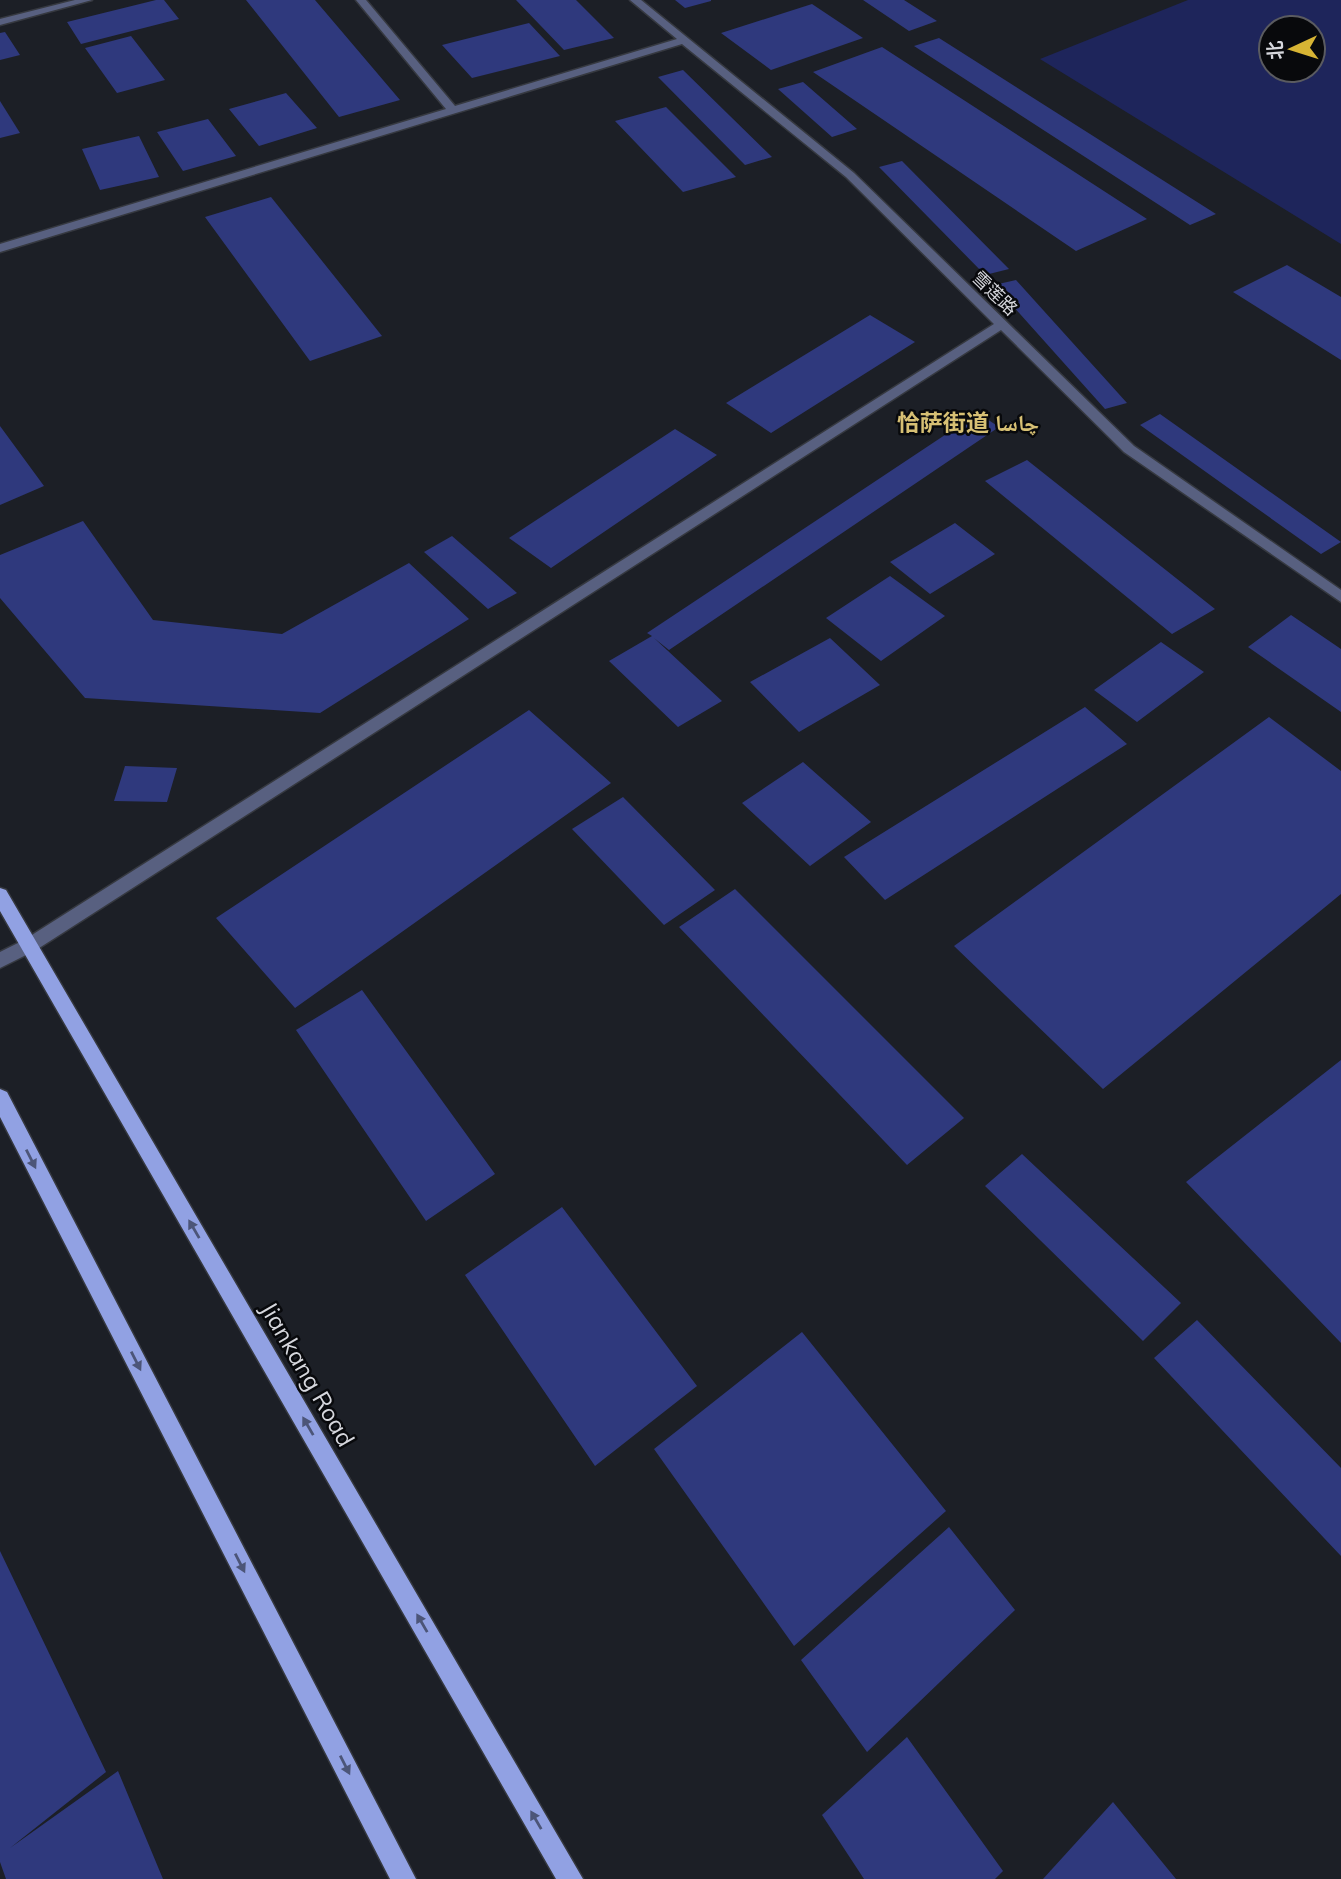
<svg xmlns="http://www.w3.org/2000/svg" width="1341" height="1879" viewBox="0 0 1341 1879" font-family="Mulish,'Noto Naskh Arabic','Noto Sans SC',sans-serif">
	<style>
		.green { fill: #1e255b; fill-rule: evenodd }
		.building { fill: #2f397d }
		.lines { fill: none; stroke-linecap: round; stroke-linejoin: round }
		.minor-casing { stroke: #363940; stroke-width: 3 }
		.major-casing { stroke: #363940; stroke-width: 3 }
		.minor { fill: #586080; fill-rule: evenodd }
		.major { fill: #91a1e3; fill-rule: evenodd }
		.oneway { fill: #4c5578 }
		.labels { text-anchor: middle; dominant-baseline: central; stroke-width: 5; stroke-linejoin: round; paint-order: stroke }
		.far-street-label { font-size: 18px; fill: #d6d7dd; stroke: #08090c }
		.far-district-label { font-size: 23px; font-weight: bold; fill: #d7c074; stroke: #08090c }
		.near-street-label { font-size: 24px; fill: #d6d7dd; stroke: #08090c }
	</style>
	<rect width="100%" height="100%" fill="#1c1f26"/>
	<path class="green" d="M 1188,0 L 1341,0 L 1341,244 L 1040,59 ZM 1271,28 L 1313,28 L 1313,70 L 1271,70 Z"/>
	<path class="building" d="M 156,0 L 164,0 L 179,19 L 81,44 L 67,22 Z
		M 246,0 L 315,0 L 400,100 L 339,117 Z
		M 516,0 L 576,0 L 614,38 L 564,50 Z
		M 675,0 L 711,0 L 711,1 L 685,8 Z
		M 863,0 L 904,0 L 937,21 L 909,31 Z
		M 812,4 L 863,38 L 771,70 L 721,33 Z
		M 529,23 L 560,56 L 472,78 L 442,45 Z
		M 5,32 L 20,55 L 0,60 L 0,33 Z
		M 131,36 L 165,80 L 117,93 L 85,48 Z
		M 939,38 L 1216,214 L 1190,225 L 914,46 Z
		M 882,47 L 1147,219 L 1076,251 L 813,72 Z
		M 683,70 L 772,157 L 745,165 L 658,77 Z
		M 803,82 L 857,129 L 832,137 L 778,89 Z
		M 286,93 L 317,128 L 259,146 L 229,109 Z
		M 0,101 L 20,133 L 0,138 Z
		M 666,107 L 736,177 L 683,192 L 615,121 Z
		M 208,119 L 236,156 L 183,171 L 157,132 Z
		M 139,136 L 159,177 L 100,190 L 82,149 Z
		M 902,161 L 1009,269 L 985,275 L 879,167 Z
		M 271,197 L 382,336 L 310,361 L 205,217 Z
		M 1287,265 L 1341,297 L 1341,360 L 1233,292 Z
		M 1016,280 L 1127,403 L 1105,409 L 994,285 Z
		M 870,315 L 915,342 L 771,433 L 726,403 Z
		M 978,413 L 999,427 L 669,650 L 654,638 L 722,701 L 678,727 L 609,661 L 652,636 L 647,633 Z
		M 1160,414 L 1341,542 L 1321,554 L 1140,425 Z
		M 0,426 L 44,486 L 0,505 Z
		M 675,429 L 717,455 L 551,568 L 509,538 Z
		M 1027,460 L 1215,609 L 1172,634 L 985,481 Z
		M 83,521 L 153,620 L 282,634 L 409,563 L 469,619 L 320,713 L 85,698 L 0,598 L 0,555 Z
		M 955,523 L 995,554 L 930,594 L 890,562 Z
		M 452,536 L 517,593 L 488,609 L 424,552 Z
		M 890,576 L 945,616 L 881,661 L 826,618 Z
		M 1291,615 L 1341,649 L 1341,712 L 1248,647 Z
		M 830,638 L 880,685 L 799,732 L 750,682 Z
		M 1161,642 L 1204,672 L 1137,722 L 1094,690 Z
		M 1085,707 L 1127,744 L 885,900 L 844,857 Z
		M 529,710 L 611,783 L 295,1008 L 216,918 Z
		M 1269,717 L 1341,771 L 1341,894 L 1103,1089 L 954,946 Z
		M 803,762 L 871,822 L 810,866 L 742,803 Z
		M 125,766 L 177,768 L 167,802 L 114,801 Z
		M 623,797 L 715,890 L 664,925 L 572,829 Z
		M 735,889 L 964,1118 L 907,1165 L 679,927 Z
		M 362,990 L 495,1174 L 426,1221 L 296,1030 Z
		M 1341,1060 L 1341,1343 L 1186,1182 Z
		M 1022,1154 L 1181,1303 L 1143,1341 L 985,1186 Z
		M 562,1207 L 697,1386 L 595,1466 L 465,1275 Z
		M 1197,1320 L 1341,1468 L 1341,1556 L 1154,1358 Z
		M 802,1332 L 946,1511 L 794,1646 L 654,1449 Z
		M 949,1527 L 1015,1610 L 867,1752 L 801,1660 Z
		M 0,1551 L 106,1772 L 10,1848 L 118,1771 L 163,1879 L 6,1879 L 0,1862 Z
		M 907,1737 L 1003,1871 L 995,1879 L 864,1879 L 822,1815 Z
		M 1113,1802 L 1176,1879 L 1043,1879 Z"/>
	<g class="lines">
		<defs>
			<path id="minor" d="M 75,0 L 92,0 L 0,25 L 0,19 Z
				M 356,0 L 366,0 L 455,106 L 677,39 L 630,0 L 641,0 L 854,173 L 1134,446 L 1341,590 L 1341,602 L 1124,452 L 1001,330 L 36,950 L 0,968 L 0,952 L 24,940 L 994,324 L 846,177 L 682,44 L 0,252 L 0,244 L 446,109 Z"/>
			<path id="major" d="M 0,888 L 6,890 L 583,1879 L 556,1879 L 0,911 Z
				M 0,1089 L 7,1092 L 416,1879 L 390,1879 L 0,1117 Z"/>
		</defs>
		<use href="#minor" class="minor-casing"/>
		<use href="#major" class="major-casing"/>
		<use href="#minor" class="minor"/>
		<use href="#major" class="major"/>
	</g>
	<defs><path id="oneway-solid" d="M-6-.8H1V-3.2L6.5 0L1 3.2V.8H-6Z" transform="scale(1.75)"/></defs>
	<g class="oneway">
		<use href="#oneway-solid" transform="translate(31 1159) rotate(63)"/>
		<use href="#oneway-solid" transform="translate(194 1229) rotate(-120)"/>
		<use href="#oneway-solid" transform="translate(136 1361) rotate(63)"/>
		<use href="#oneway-solid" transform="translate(308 1426) rotate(-120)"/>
		<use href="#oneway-solid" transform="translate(240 1563) rotate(63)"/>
		<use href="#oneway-solid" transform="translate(422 1623) rotate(-120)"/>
		<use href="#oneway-solid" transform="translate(345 1765) rotate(63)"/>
		<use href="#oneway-solid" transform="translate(536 1820) rotate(-120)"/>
	</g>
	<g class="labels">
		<g class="far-street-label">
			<text transform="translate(995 293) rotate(44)">雪莲路</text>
		</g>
		<g class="far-district-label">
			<text x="968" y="422">恰萨街道 چاسا</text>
		</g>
		<g class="near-street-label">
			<text transform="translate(308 1374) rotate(60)">Jiankang Road</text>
		</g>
	</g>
	<g transform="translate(1292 49) rotate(266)"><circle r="33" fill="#08090c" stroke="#5a5b60" stroke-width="2"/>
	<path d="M0-5L12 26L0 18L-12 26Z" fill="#d7b434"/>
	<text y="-10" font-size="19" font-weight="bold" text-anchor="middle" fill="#d6d7dd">北</text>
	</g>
</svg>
